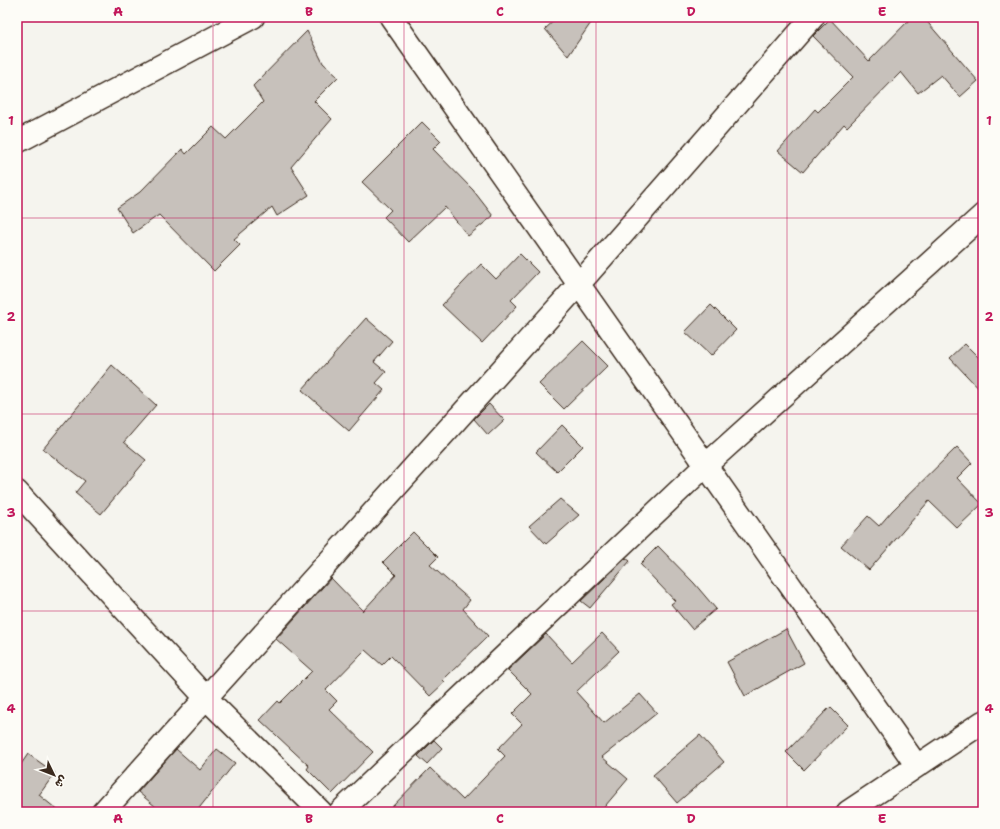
<svg xmlns="http://www.w3.org/2000/svg" width="1000" height="829" viewBox="0 0 1000 829" font-family="'Shantell Sans','Playpen Sans Arabic',sans-serif">
	<style>
		.building { fill: #c7c1bb; stroke: #3b2a1e }
		.lines { fill: none; stroke-linecap: round; stroke-linejoin: round }
		.street-casing { stroke: #3b2a1e; stroke-width: 25 }
		.secondary-casing { stroke: #3b2a1e; stroke-width: 25 }
		.street { stroke: #fdfcf7; stroke-width: 22 }
		.secondary { stroke: #fdfcf7; stroke-width: 22 }
		.grid { fill: none; stroke: #c2185b; stroke-width: 1; stroke-opacity: 0.55 }
		.neatline { fill: none; stroke: #c2185b; stroke-width: 1.5 }
		.grid-label { font-size: 13px; text-anchor: middle; font-weight: bold; fill: #c2185b }
	</style>
	<rect width="100%" height="100%" fill="#f5f4ee"/>
	<filter id="ink" filterUnits="userSpaceOnUse"><feTurbulence type="fractalNoise" baseFrequency=".025" numOctaves="2"/><feDisplacementMap in="SourceGraphic" scale="8" xChannelSelector="R" yChannelSelector="G"/><feConvolveMatrix kernelMatrix="1 2 1 2 8 2 1 2 1" color-interpolation-filters="sRGB"/></filter>
	<g filter="url(#ink)">
		<path class="building" d="M 558,17 L 595,17 L 568,56 L 545,29 Z
			M 912,17 L 923,17 L 978,81 L 960,97 L 941,75 L 918,93 L 901,72 L 847,127 L 844,124 L 803,172 L 778,151 L 815,109 L 818,112 L 853,77 L 813,36 L 830,19 L 869,61 Z
			M 307,31 L 323,63 L 338,77 L 314,101 L 332,119 L 291,167 L 309,195 L 277,216 L 272,207 L 234,239 L 240,245 L 214,271 L 159,215 L 133,233 L 117,208 L 140,192 L 182,149 L 186,154 L 213,127 L 226,139 L 263,102 L 253,86 Z
			M 422,122 L 441,141 L 433,149 L 473,190 L 493,216 L 468,236 L 445,207 L 408,242 L 384,217 L 391,210 L 362,182 Z
			M 520,254 L 538,272 L 511,300 L 517,306 L 482,343 L 442,305 L 481,264 L 496,279 Z
			M 711,305 L 736,330 L 711,356 L 685,332 Z
			M 366,318 L 392,341 L 374,362 L 386,372 L 376,383 L 384,390 L 349,431 L 302,390 Z
			M 583,341 L 608,366 L 564,409 L 539,384 Z
			M 965,344 L 983,362 L 983,393 L 950,358 Z
			M 112,365 L 156,405 L 124,442 L 146,460 L 101,514 L 75,493 L 85,481 L 43,449 Z
			M 489,404 L 504,420 L 488,435 L 474,419 Z
			M 562,425 L 583,446 L 557,472 L 536,452 Z
			M 957,447 L 972,463 L 957,478 L 982,504 L 957,528 L 929,501 L 869,570 L 841,546 L 868,516 L 879,526 L 892,511 Z
			M 560,499 L 579,515 L 546,544 L 529,526 Z
			M 413,532 L 438,557 L 430,565 L 470,600 L 463,609 L 488,636 L 443,680 L 445,682 L 430,696 L 391,656 L 382,665 L 365,650 L 326,690 L 337,701 L 329,709 L 373,752 L 332,794 L 307,769 L 309,766 L 260,720 L 278,701 L 280,703 L 312,671 L 276,639 L 331,578 L 363,611 L 396,575 L 383,562 Z
			M 658,546 L 694,583 L 716,609 L 692,629 L 671,604 L 675,601 L 640,564 Z
			M 626,558 L 630,561 L 590,608 L 581,601 Z
			M 786,629 L 804,663 L 745,696 L 727,662 Z
			M 602,633 L 619,651 L 576,692 L 604,723 L 640,694 L 657,713 L 602,757 L 628,779 L 600,812 L 387,812 L 430,768 L 463,800 L 505,756 L 498,749 L 522,724 L 512,714 L 532,694 L 508,670 L 546,634 L 572,662 Z
			M 830,707 L 848,725 L 804,770 L 786,752 Z
			M 700,735 L 724,762 L 677,803 L 653,775 Z
			M 434,740 L 442,748 L 427,764 L 418,756 Z
			M 176,749 L 200,770 L 217,749 L 235,763 L 196,812 L 162,812 L 138,792 Z
			M 28,754 L 55,773 L 39,795 L 60,812 L 17,812 L 17,770 Z"/>
		<g class="lines">
			<defs>
				<path id="street" d="M 391,17 L 917,766
					M 17,492 L 206,698 L 321,812
					M 103,812 L 579,284 L 813,17
					M 848,812 L 983,722"/>
				<path id="secondary" d="M 17,142 L 253,17
					M 340,812 L 706,465 L 983,215"/>
			</defs>
			<use href="#street" class="street-casing"/>
			<use href="#secondary" class="secondary-casing"/>
			<use href="#street" class="street"/>
			<use href="#secondary" class="secondary"/>
		</g>
	</g>
	<path class="grid" d="M 213,17 L 213,812M 404,17 L 404,812M 596,17 L 596,812M 787,17 L 787,812M 17,218 L 983,218M 17,414 L 983,414M 17,611 L 983,611"/>
	<rect width="1000" height="829" fill="none" stroke="#fdfcf7" stroke-width="44"/>
	<g transform="translate(54 775) rotate(133)" stroke="#fdfcf7" stroke-width="3" paint-order="stroke">
	<path d="M0-3L7 15L0 10L-7 15Z" fill="#3b2a1e"/>
	<text y="-6" font-size="11" font-weight="bold" text-anchor="middle" fill="#3b2a1e">ش</text>
	</g>
	<rect x="22" y="22" width="956" height="785" class="neatline"/>
	<g class="grid-label">
		<text x="118" y="16">A</text>
		<text x="309" y="16">B</text>
		<text x="500" y="16">C</text>
		<text x="691" y="16">D</text>
		<text x="882" y="16">E</text>
		<text x="11" y="125">1</text>
		<text x="989" y="125">1</text>
		<text x="11" y="321">2</text>
		<text x="989" y="321">2</text>
		<text x="11" y="517">3</text>
		<text x="989" y="517">3</text>
		<text x="11" y="713">4</text>
		<text x="989" y="713">4</text>
		<text x="118" y="823">A</text>
		<text x="309" y="823">B</text>
		<text x="500" y="823">C</text>
		<text x="691" y="823">D</text>
		<text x="882" y="823">E</text>
	</g>
</svg>
